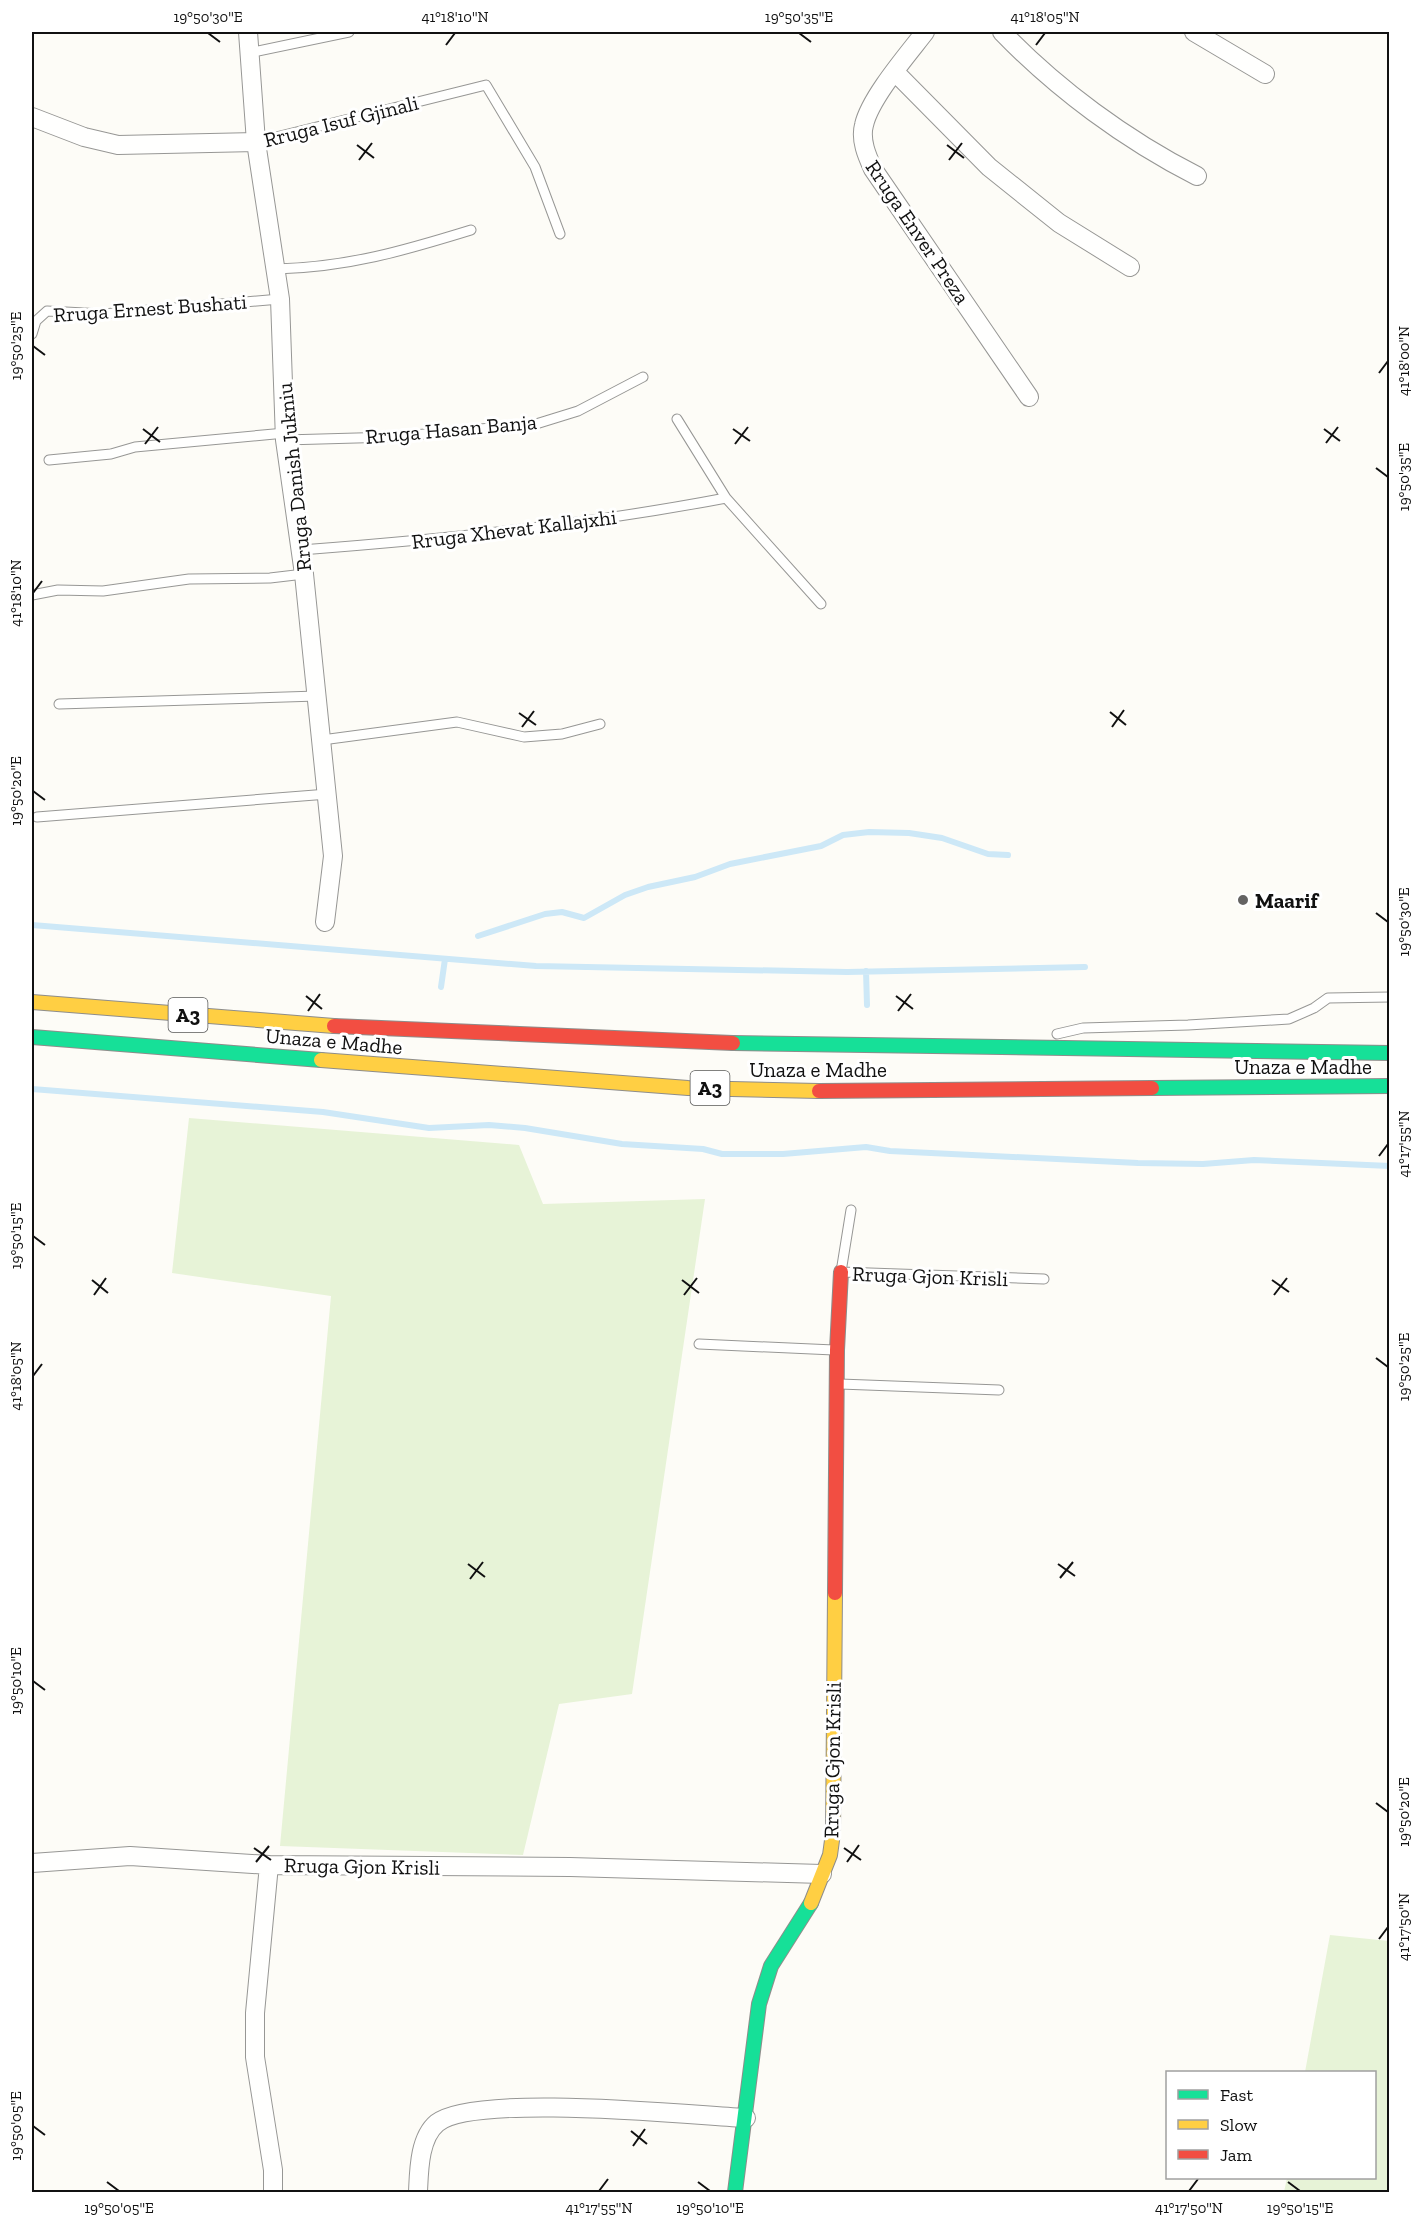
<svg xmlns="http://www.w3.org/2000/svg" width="1421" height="2224" viewBox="0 0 1421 2224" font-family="'Zilla Slab',serif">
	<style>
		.green { fill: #e7f3d7 }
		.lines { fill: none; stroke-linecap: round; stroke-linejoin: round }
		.stream { stroke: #cde8f7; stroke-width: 6 }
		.lane-casing { stroke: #979795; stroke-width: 11 }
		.street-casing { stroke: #979795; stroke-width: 20 }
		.fast-casing { stroke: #8e8d8b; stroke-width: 16 }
		.slow-casing { stroke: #8e8d8b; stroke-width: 16 }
		.jam-casing { stroke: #8e8d8b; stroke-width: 16 }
		.lane { stroke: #fffffe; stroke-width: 9 }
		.street { stroke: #fffffe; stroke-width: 18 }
		.fast { stroke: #16e098; stroke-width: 14 }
		.slow { stroke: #ffcf43; stroke-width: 14 }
		.jam { stroke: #f24e42; stroke-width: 14 }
		.ticks { fill: none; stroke: #111; stroke-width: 2 }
		.poi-dot { fill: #646362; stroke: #fff; stroke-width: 2 }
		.labels { text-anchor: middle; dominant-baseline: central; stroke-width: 6; stroke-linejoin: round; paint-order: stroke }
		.shield { fill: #fff; stroke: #585858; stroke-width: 1.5 }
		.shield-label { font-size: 20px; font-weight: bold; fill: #111 }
		.street-label { font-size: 21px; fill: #111; stroke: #fff }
		.poi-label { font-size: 21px; font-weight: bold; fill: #111; stroke: #fff; text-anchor: start }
		.neatline { fill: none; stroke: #111; stroke-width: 2 }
		.ticks-label { font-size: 15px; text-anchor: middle; fill: #111 }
	</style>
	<rect width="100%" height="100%" fill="#fdfcf7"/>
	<path class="green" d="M 189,1118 L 519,1145 L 543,1204 L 705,1199 L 632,1694 L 559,1704 L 523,1855 L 280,1846 L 331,1296 L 172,1273 Z
		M 1330,1935 L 1389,1941 L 1389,2192 L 1284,2192 L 1287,2178 L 1374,2178 L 1374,2072 L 1305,2072 Z"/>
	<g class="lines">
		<path class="stream" d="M 32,925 L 536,966 L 847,972 L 1085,967
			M 478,936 L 545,914 L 562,912 L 584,918 L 625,895 L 648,887 L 695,877 L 730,864 L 821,846 L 843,835 L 869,832 L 909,833 L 942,838 L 988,854 L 1008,855
			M 866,971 L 867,1005
			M 441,987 L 445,959
			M 32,1089 L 323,1112 L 429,1128 L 489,1125 L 525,1128 L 622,1144 L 703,1149 L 722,1154 L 783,1154 L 866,1147 L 890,1151 L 1138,1163 L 1203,1164 L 1254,1160 L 1390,1166"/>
		<defs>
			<path id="lane" d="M 249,53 L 349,32
				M 256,142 L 486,85 L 535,167 L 560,234
				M 277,269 C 348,267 403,251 471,230
				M 32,334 L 36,321 L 47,311 L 103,314 L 280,299
				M 677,419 L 726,498 L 821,604
				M 285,440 L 392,437 L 536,424 L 578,411 L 643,377
				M 49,460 L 111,454 L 135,447 L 285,433
				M 301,550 C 444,539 585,525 726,498
				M 32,595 L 58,590 L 103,591 L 189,579 L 270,578 L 304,574
				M 59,704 L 317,696
				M 322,740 L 457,722 L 524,737 L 562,734 L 600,724
				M 37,817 L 328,794
				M 1057,1034 L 1083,1028 L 1188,1025 L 1289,1019 L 1314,1008 L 1328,998 L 1390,997
				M 851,1210 L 841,1272 L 1044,1279
				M 699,1344 L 834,1350
				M 840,1384 L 999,1390"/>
			<path id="street" d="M 248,32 L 256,142 L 280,299 L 285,440 L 304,574 L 333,856 L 325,922
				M 925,32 C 908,54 870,98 864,125 C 860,140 867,156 873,169 L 1029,397
				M 1002,32 C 1057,89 1126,140 1197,176
				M 1194,32 L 1265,74
				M 895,72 L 989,167 L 1059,223 L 1130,267
				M 32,117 L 84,137 L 118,145 L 256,142
				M 32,1863 L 130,1856 L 269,1865 L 570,1867 L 822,1874
				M 269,1865 L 255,2013 L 255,2057 L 273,2170 L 273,2192
				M 418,2192 C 419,2171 419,2138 437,2123 C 474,2093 690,2115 746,2118"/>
			<path id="fast" d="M 32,1037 L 321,1060
				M 733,1043 L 1390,1053
				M 1152,1088 L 1390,1086
				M 735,2192 L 759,2004 L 771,1966 L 811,1903"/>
			<path id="slow" d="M 32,1002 L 334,1026
				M 321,1060 L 688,1088 L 819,1091
				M 811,1903 L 830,1855 L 833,1833 L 835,1593"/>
			<path id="jam" d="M 334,1026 L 733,1043
				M 819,1091 L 1152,1088
				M 835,1593 L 837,1350 L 841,1272"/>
		</defs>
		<use href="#lane" class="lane-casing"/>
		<use href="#street" class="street-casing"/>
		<use href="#fast" class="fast-casing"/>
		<use href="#slow" class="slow-casing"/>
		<use href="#jam" class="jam-casing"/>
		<use href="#lane" class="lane"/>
		<use href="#street" class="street"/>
		<use href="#fast" class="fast"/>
		<use href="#slow" class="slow"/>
		<use href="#jam" class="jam"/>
	</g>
	<path class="ticks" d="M 208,33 L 220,42M 799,33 L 811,42M 446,45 L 455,33M 1036,45 L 1045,33M 357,145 L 374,158M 947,145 L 964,158M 359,160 L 372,143M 949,160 L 962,143M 33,346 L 45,355M 1379,373 L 1388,361M 143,429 L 160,442M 733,429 L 750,441M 1324,429 L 1340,441M 1326,443 L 1338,427M 145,444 L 158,427M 735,444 L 748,427M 1376,468 L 1388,477M 33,593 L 42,581M 1110,712 L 1126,725M 519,713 L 536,725M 522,727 L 534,711M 1112,727 L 1124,710M 33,791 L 45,800M 1376,913 L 1388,922M 306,996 L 322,1009M 896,996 L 913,1009M 308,1011 L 320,994M 898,1011 L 911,994M 1379,1156 L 1388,1144M 33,1236 L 45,1245M 92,1280 L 108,1293M 682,1280 L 699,1293M 1272,1280 L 1289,1292M 94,1295 L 106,1278M 684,1295 L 697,1278M 1274,1295 L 1287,1278M 1376,1358 L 1388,1367M 33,1376 L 42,1364M 468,1564 L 485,1577M 1058,1564 L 1075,1576M 1060,1578 L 1073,1562M 470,1579 L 483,1562M 33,1681 L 45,1690M 1376,1803 L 1388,1812M 254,1848 L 271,1860M 844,1848 L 861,1860M 256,1862 L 269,1846M 847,1862 L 859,1845M 1379,1939 L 1388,1927M 33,2126 L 45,2135M 631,2131 L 647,2144M 633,2146 L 645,2129M 107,2182 L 119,2191M 698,2182 L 710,2191M 1288,2182 L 1300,2191M 599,2191 L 608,2179M 1189,2191 L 1198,2179"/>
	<circle class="poi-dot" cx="1243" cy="900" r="6"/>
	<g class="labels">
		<g class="shield">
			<rect x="168.5" y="998" width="39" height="34" rx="4.5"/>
			<rect x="690.5" y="1071" width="39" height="34" rx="4.5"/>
		</g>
		<g class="shield-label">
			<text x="188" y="1015">A3</text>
			<text x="710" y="1088">A3</text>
		</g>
		<g class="street-label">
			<text transform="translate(341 121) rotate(-14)">Rruga Isuf Gjinali</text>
			<text transform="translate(918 232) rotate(56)">Rruga Enver Preza</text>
			<text transform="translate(150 308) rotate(-4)">Rruga Ernest Bushati</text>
			<text transform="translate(451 429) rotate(-5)">Rruga Hasan Banja</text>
			<text transform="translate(294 477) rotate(-96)">Rruga Danish Jukniu</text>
			<text transform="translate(514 529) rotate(-7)">Rruga Xhevat Kallajxhi</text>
			<text transform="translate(334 1041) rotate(5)">Unaza e Madhe</text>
			<text x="1303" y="1066">Unaza e Madhe</text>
			<text x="818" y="1069">Unaza e Madhe</text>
			<text transform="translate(930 1276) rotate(2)">Rruga Gjon Krisli</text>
			<text transform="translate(832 1760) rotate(-89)">Rruga Gjon Krisli</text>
			<text transform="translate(362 1866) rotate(1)">Rruga Gjon Krisli</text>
		</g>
		<g class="poi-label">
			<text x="1255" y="900">Maarif</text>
		</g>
	</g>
	<rect width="1421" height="2224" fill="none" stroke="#ffffff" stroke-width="66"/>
	<rect x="1166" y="2071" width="210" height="108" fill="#ffffff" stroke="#a0a0a0" stroke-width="1.5"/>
	<rect x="1178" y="2090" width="30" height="9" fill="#16e098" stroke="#a0a0a0" stroke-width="1.5"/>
	<text x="1220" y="2101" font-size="18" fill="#111111">Fast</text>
	<rect x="1178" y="2120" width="30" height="9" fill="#ffcf43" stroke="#a0a0a0" stroke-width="1.5"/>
	<text x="1220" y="2131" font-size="18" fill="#111111">Slow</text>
	<rect x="1178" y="2150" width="30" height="9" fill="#f24e42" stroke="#a0a0a0" stroke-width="1.5"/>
	<text x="1220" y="2161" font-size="18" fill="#111111">Jam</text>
	<rect x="33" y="33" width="1355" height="2158" class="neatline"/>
	<g class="ticks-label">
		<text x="208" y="22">19°50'30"E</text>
		<text x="455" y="22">41°18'10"N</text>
		<text x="799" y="22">19°50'35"E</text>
		<text x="1045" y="22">41°18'05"N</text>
		<text transform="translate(16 346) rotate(-90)" y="5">19°50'25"E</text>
		<text transform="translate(1404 361) rotate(-90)" y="5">41°18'00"N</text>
		<text transform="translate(1404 477) rotate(-90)" y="5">19°50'35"E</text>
		<text transform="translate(16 593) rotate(-90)" y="5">41°18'10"N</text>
		<text transform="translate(16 791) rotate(-90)" y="5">19°50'20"E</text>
		<text transform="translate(1404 922) rotate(-90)" y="5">19°50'30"E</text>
		<text transform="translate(1404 1144) rotate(-90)" y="5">41°17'55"N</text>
		<text transform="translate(16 1236) rotate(-90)" y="5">19°50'15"E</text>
		<text transform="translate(1404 1367) rotate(-90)" y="5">19°50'25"E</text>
		<text transform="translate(16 1376) rotate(-90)" y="5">41°18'05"N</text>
		<text transform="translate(16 1681) rotate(-90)" y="5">19°50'10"E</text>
		<text transform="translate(1404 1812) rotate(-90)" y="5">19°50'20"E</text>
		<text transform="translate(1404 1927) rotate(-90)" y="5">41°17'50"N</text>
		<text transform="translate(16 2126) rotate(-90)" y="5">19°50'05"E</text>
		<text x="119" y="2213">19°50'05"E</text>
		<text x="599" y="2213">41°17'55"N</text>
		<text x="710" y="2213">19°50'10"E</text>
		<text x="1189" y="2213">41°17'50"N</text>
		<text x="1300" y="2213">19°50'15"E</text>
	</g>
</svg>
